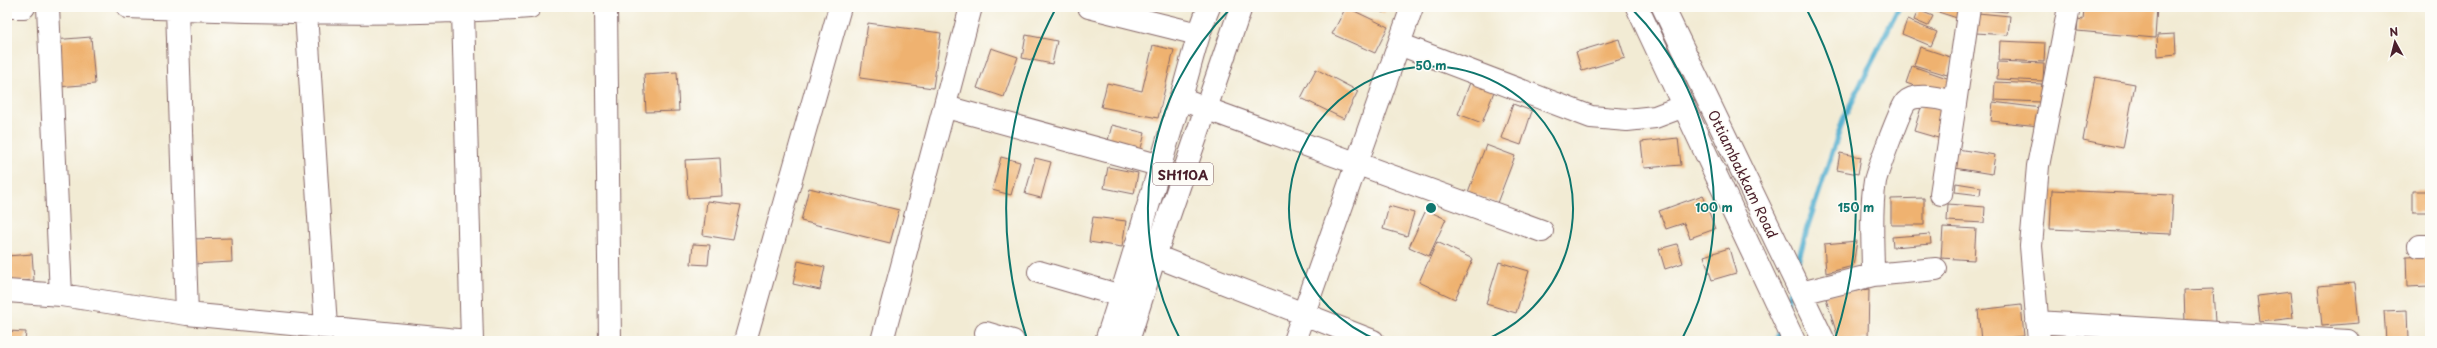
<svg xmlns="http://www.w3.org/2000/svg" width="2437" height="348" viewBox="0 0 2437 348" font-family="'Playpen Sans',sans-serif">
	<style>
		.lines { fill: none; stroke-linecap: round; stroke-linejoin: round }
		.stream { stroke: #4fadce; stroke-width: 5.5 }
		.building { fill: #efb270 }
		.minor-casing { stroke: #856666; stroke-width: 24 }
		.major-casing { stroke: #856666; stroke-width: 24 }
		.minor { stroke: #fff; stroke-width: 22 }
		.major { stroke: #fff; stroke-width: 22 }
		.ring { fill: none; stroke: #0f766e; stroke-width: 2 }
		.labels { text-anchor: middle; dominant-baseline: central; stroke-width: 3; stroke-linejoin: round; paint-order: stroke }
		.shield { fill: #fdfcf7; stroke: #806168; stroke-width: 1 }
		.shield-label { font-size: 13px; font-weight: bold; fill: #4a1f2b }
		.street-label { font-size: 14px; fill: #4a1f2b; stroke: #fdfcf7 }
		.centre { fill: #0f766e; stroke: #fdfcf7; stroke-width: 2 }
		.ring-label { font-size: 12px; text-anchor: middle; font-weight: bold; fill: #0f766e; stroke: #fdfcf7; stroke-width: 3; stroke-linejoin: round; paint-order: stroke }
	</style>
	<rect width="100%" height="100%" fill="#fdfcf7"/>
	<filter id="ink" filterUnits="userSpaceOnUse"><feTurbulence type="fractalNoise" baseFrequency=".025" numOctaves="2"/><feDisplacementMap in="SourceGraphic" scale="8" xChannelSelector="R" yChannelSelector="G"/><feConvolveMatrix kernelMatrix="1 2 1 2 8 2 1 2 1" color-interpolation-filters="sRGB"/></filter>
	<filter id="wash" filterUnits="userSpaceOnUse"><feTurbulence type="fractalNoise" baseFrequency=".012" numOctaves="4" result="noise"/><feDisplacementMap in="SourceGraphic" scale="16" xChannelSelector="R" yChannelSelector="G"/><feGaussianBlur stdDeviation="0.9" result="paint"/><feColorMatrix in="noise" values="0 0 0 0 0 0 0 0 0 0 0 0 0 0 0 0 0 1.4 0 .05"/><feComposite in="paint" operator="in"/></filter>
	<g filter="url(#wash)">
		<rect width="100%" height="100%" fill="#f2ebd4"/>
		<g class="lines">
			<path class="stream" d="M 1796,268 L 1808,225 L 1843,120 L 1899,7
				M 1786,307 L 1791,288
				M 1777,341 L 1781,327"/>
		</g>
		<g id="blocks">
			<path class="building" d="M 1346,7 L 1388,27 L 1375,53 L 1332,34 Z
				M 1370,7 L 1386,7 L 1384,13 Z
				M 1923,7 L 1964,7 L 1960,19 Z
				M 1973,7 L 2008,7 L 2007,12 L 1973,9 Z
				M 2079,7 L 2157,7 L 2155,38 L 2077,31 L 2078,19 L 2083,20 L 2084,10 L 2079,10 Z
				M 1918,10 L 1933,16 L 1928,26 L 1914,20 Z
				M 1978,13 L 2010,16 L 2008,35 L 1976,33 Z
				M 1907,20 L 1937,32 L 1931,46 L 1902,34 Z
				M 868,23 L 941,33 L 933,88 L 860,78 Z
				M 2175,34 L 2176,54 L 2158,56 L 2157,35 Z
				M 1026,35 L 1057,41 L 1052,64 L 1022,58 Z
				M 91,37 L 95,84 L 57,87 L 53,40 Z
				M 1619,39 L 1625,58 L 1582,71 L 1576,52 Z
				M 2000,41 L 2045,43 L 2044,62 L 1999,60 Z
				M 1153,45 L 1174,50 L 1158,118 L 1101,107 L 1107,83 L 1142,91 Z
				M 1920,47 L 1953,58 L 1947,75 L 1914,65 Z
				M 991,48 L 1018,57 L 1004,97 L 977,88 Z
				M 1998,62 L 2044,64 L 2043,81 L 1997,79 Z
				M 1912,66 L 1950,79 L 1944,96 L 1906,83 Z
				M 1316,69 L 1358,91 L 1344,119 L 1301,98 Z
				M 677,72 L 679,111 L 646,112 L 644,74 Z
				M 2095,77 L 2135,84 L 2123,148 L 2083,140 Z
				M 1471,80 L 1495,89 L 1482,123 L 1458,114 Z
				M 1995,82 L 2042,84 L 2041,102 L 1994,100 Z
				M 1993,102 L 2041,108 L 2039,126 L 1991,121 Z
				M 1513,104 L 1532,111 L 1521,145 L 1501,138 Z
				M 1922,104 L 1952,113 L 1945,140 L 1914,131 Z
				M 1112,125 L 1145,133 L 1140,152 L 1107,144 Z
				M 1678,138 L 1681,165 L 1644,168 L 1641,142 Z
				M 1486,145 L 1515,156 L 1497,203 L 1468,192 Z
				M 1951,148 L 1995,155 L 1992,174 L 1948,167 Z
				M 1840,153 L 1861,157 L 1858,174 L 1837,170 Z
				M 1001,157 L 1020,162 L 1011,195 L 992,190 Z
				M 720,158 L 722,196 L 688,198 L 685,160 Z
				M 1035,158 L 1051,162 L 1041,198 L 1025,194 Z
				M 1108,167 L 1138,173 L 1134,194 L 1104,188 Z
				M 1956,183 L 1981,187 L 1980,195 L 1955,192 Z
				M 809,188 L 899,210 L 890,243 L 801,221 Z
				M 2052,190 L 2173,195 L 2171,234 L 2050,229 Z
				M 2413,191 L 2430,191 L 2430,212 L 2413,212 Z
				M 1703,195 L 1715,229 L 1690,238 L 1684,223 L 1666,229 L 1659,211 Z
				M 1924,198 L 1924,225 L 1891,225 L 1891,199 Z
				M 707,201 L 741,205 L 733,240 L 703,235 Z
				M 1948,204 L 1985,207 L 1984,223 L 1947,221 Z
				M 1389,206 L 1414,213 L 1407,236 L 1383,229 Z
				M 1426,210 L 1446,219 L 1429,256 L 1409,247 Z
				M 1093,217 L 1126,221 L 1122,247 L 1089,242 Z
				M 1943,227 L 1976,229 L 1974,260 L 1941,258 Z
				M 1930,234 L 1931,244 L 1893,247 L 1892,237 Z
				M 231,238 L 232,262 L 192,264 L 191,239 Z
				M 1857,241 L 1853,266 L 1826,273 L 1824,244 Z
				M 1437,242 L 1473,259 L 1455,299 L 1419,282 Z
				M 693,244 L 710,245 L 708,265 L 691,264 Z
				M 1677,244 L 1683,263 L 1665,269 L 1659,249 Z
				M 1729,248 L 1736,273 L 1712,280 L 1704,256 Z
				M 32,254 L 34,280 L 7,282 L 7,256 Z
				M 2430,255 L 2430,286 L 2407,287 L 2406,256 Z
				M 798,261 L 825,267 L 820,290 L 793,284 Z
				M 1499,262 L 1529,271 L 1516,313 L 1486,304 Z
				M 2355,283 L 2359,323 L 2322,326 L 2318,286 Z
				M 1869,289 L 1868,339 L 1839,341 L 1825,295 Z
				M 2213,289 L 2215,322 L 2185,323 L 2184,290 Z
				M 2290,292 L 2293,318 L 2260,322 L 2257,296 Z
				M 2021,305 L 2024,336 L 1981,341 L 1978,310 Z
				M 2407,310 L 2408,340 L 2386,341 L 2384,311 Z
				M 7,331 L 26,332 L 25,341 L 7,341 Z"/>
		</g>
	</g>
	<g filter="url(#ink)">
		<use href="#blocks" fill-opacity="0" stroke="#856666" stroke-width="1"/>
		<g class="lines">
			<defs>
				<path id="minor" d="M 7,7 L 24,7
					M 48,7 L 61,295
					M 128,7 C 262,12 396,17 530,7
					M 606,7 L 610,341
					M 1089,7 L 1198,34
					M 1637,7 L 1794,341
					M 1663,7 L 1824,341
					M 177,9 L 187,314
					M 463,12 L 472,341
					M 306,13 L 326,327
					M 1399,44 L 1591,117 L 1627,120 L 1655,117 L 1684,106
					M 1180,99 L 1542,231
					M 946,107 L 1158,165
					M 1941,194 L 1955,104
					M 2419,246 L 2430,246
					M 1155,256 L 1373,341
					M 1039,272 L 1121,296
					M 1873,275 C 1873,245 1870,212 1875,181 C 1877,172 1901,107 1906,102 C 1915,92 1944,98 1955,104 L 1969,7
					M 7,291 L 61,295 L 187,314 L 468,341
					M 1801,293 L 1873,275 L 1936,269
					M 2037,322 L 2348,341
					M 986,333 L 1013,341
					M 745,341 L 840,7
					M 882,341 L 971,7
					M 1294,341 L 1412,7
					M 2039,341 L 2031,246 L 2038,166 L 2069,7"/>
				<path id="major" d="M 1106,341 C 1133,261 1155,180 1180,100 C 1190,69 1196,37 1209,7
					M 1128,341 L 1155,256 L 1241,7"/>
			</defs>
			<use href="#minor" class="minor-casing"/>
			<use href="#major" class="major-casing"/>
			<use href="#minor" class="minor"/>
			<use href="#major" class="major"/>
		</g>
	</g>
	<g class="ring">
		<path d="M1380 341A142 142 0 1 1 1482 341"/>
		<path d="M1181 341A283 283 0 0 1 1231 8M1631 8A283 283 0 0 1 1681 341"/>
		<path d="M1027 339A425 425 0 0 1 1056 8M1806 8A425 425 0 0 1 1835 339"/>
	</g>
	<g class="labels">
		<rect class="shield" x="1153" y="163" width="60" height="22" rx="3"/>
		<g class="shield-label">
			<text x="1183" y="174">SH110A</text>
		</g>
		<g class="street-label">
			<text transform="translate(1743 174) rotate(64)">Ottiambakkam Road</text>
		</g>
	</g>
	<circle cx="1431" cy="208" r="6" class="centre"/>
	<g class="ring-label">
		<text x="1431" y="70">50 m</text>
		<text x="1714" y="212">100 m</text>
		<text x="1856" y="212">150 m</text>
	</g>
	<rect width="2437" height="348" fill="none" stroke="#fdfcf7" stroke-width="24"/>
	<g transform="translate(2395 42) rotate(353)" stroke="#fdfcf7" stroke-width="3" paint-order="stroke">
	<path d="M0-3L7 15L0 10L-7 15Z" fill="#4a1f2b"/>
	<text y="-6" font-size="11" font-weight="bold" text-anchor="middle" fill="#4a1f2b">N</text>
	</g>
</svg>
